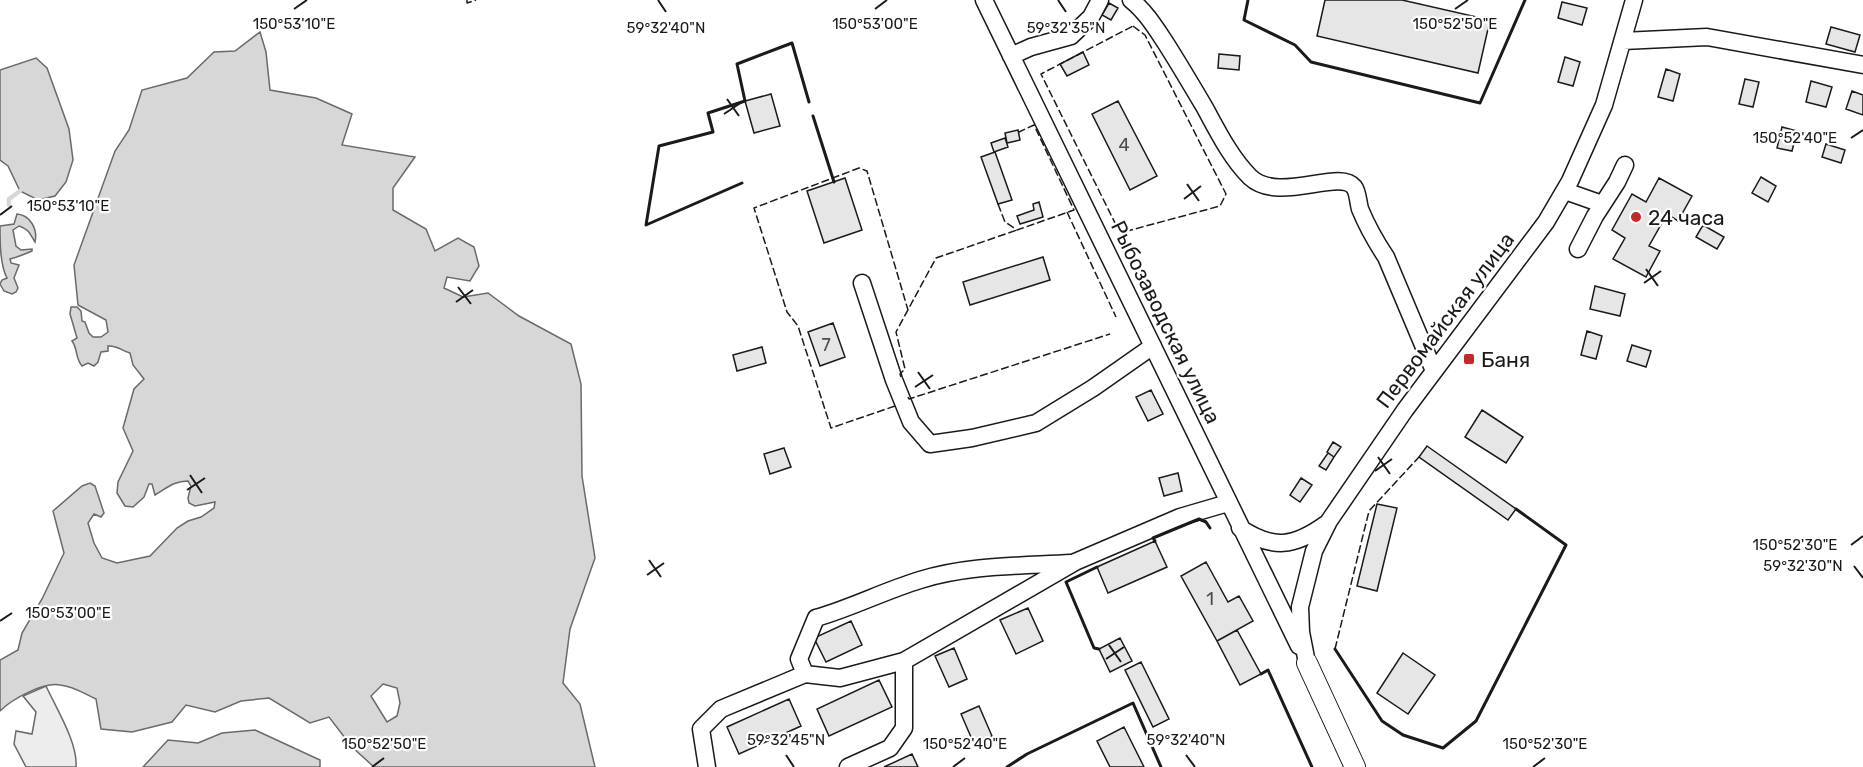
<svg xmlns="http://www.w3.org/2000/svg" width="1863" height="767" viewBox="0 0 1863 767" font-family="Rubik,sans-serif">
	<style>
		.green { fill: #ededed; stroke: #6a6a6a; stroke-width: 1.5 }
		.water { fill: #d7d7d7; stroke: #6a6a6a; stroke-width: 1.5; fill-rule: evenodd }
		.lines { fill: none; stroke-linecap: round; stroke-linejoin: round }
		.stream { stroke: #d7d7d7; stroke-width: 4.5 }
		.building { fill: #e6e6e6; stroke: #1a1a1a; stroke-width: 1.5 }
		.minor-casing { stroke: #1a1a1a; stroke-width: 19 }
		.major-casing { stroke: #1a1a1a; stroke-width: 22 }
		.minor { stroke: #fff; stroke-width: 16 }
		.major { stroke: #fff; stroke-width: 20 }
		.fence { stroke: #1a1a1a; stroke-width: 1.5; stroke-dasharray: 8 3; stroke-linecap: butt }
		.wall { stroke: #1a1a1a; stroke-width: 3 }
		.ticks { fill: none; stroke: #1a1a1a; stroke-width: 2 }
		.poi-dot { fill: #c62828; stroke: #fff; stroke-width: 2 }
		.labels { text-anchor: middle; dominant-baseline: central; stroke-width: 4.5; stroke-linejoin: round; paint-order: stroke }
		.number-label { font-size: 18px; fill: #4d4d4d }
		.poi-label { font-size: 21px; fill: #1a1a1a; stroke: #fff; text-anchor: start }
		.street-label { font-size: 21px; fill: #1a1a1a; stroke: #fff }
		.ticks-label { font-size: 15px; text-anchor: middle; fill: #1a1a1a; stroke: #fff; stroke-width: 4.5; stroke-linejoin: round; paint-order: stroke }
	</style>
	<rect width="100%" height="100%" fill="#fff"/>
	<path class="green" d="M 46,686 C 56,708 78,743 76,767 L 26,767 L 14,744 L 16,731 L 32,734 L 36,712 L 23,696 Z"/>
	<path class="water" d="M 260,32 L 266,52 L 270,90 L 316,98 L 352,114 L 342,145 L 415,157 L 393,188 L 393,210 L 426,229 L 435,251 L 458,238 L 474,247 L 479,266 L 470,281 L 447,277 L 444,288 L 463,297 L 488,293 L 519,316 L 571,344 L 581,384 L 582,476 L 595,558 L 570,629 L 563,683 L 580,704 L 595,767 L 374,767 L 352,747 L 329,717 L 310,723 L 269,698 L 241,701 L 215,712 L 186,705 L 172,722 L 132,732 L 101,729 L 96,699 C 85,694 73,686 60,685 C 43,682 12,699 0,711 L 0,660 L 18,650 L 22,633 L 42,599 L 64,553 L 53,511 L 82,486 L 90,483 L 95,486 L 104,513 L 101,517 L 94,514 L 88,523 L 94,543 L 102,558 L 117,563 L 150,556 L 177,528 L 188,521 L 201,517 L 214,508 L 215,502 L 195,506 L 189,503 L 188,498 L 191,486 L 188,481 C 173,481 167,488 155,495 L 152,484 L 149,484 L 144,497 L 133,507 L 125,506 L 117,493 L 118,482 L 133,451 L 123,428 L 134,389 L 144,379 L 133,365 L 130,353 C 122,351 117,345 108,346 L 108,351 L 101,352 L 98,362 L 94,366 L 88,363 L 82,366 C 75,358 78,349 72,341 L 77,338 L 70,314 L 71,307 L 77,307 L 81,311 L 82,321 L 85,322 L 89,333 L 93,337 L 101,337 L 108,332 L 106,320 L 78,305 L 74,265 L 115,151 L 129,130 L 142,90 L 187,78 L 214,52 L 235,51 ZM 383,684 L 397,688 L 400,703 L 397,716 L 387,722 L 371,696 Z
		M 36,58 L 47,68 L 69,129 L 73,160 L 66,182 L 55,196 L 38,200 L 20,191 L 8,166 L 0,160 L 0,70 Z
		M 17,214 C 30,215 38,229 35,242 C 30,234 29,229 19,226 L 13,230 L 16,246 L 21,250 L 32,249 L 32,251 C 25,254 18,257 10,259 L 11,263 L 19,265 L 14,278 L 18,288 L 16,292 L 12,294 L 4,291 L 0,284 L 2,280 L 7,278 C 0,265 0,242 0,226 L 14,224 Z
		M 255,730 L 320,760 L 320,767 L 143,767 L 168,740 L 198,743 L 222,733 Z"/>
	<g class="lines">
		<path class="stream" d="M 9,205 L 9,199 L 20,191"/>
	</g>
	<path class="building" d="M 1325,0 L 1402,0 L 1490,20 L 1478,73 L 1317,36 Z
		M 1562,2 L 1587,8 L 1582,25 L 1558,18 Z
		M 1109,3 L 1118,8 L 1111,20 L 1102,15 Z
		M 1831,27 L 1860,35 L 1855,52 L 1826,44 Z
		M 1083,52 L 1089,65 L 1067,76 L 1060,64 Z
		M 1219,54 L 1240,56 L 1239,70 L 1218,68 Z
		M 1565,57 L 1580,62 L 1573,86 L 1558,82 Z
		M 1666,69 L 1680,74 L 1673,101 L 1658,97 Z
		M 1745,79 L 1759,82 L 1753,107 L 1739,104 Z
		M 1811,81 L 1832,87 L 1826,107 L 1806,102 Z
		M 1852,91 L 1863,95 L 1863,115 L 1846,109 Z
		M 771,94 L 780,126 L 754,133 L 745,101 Z
		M 1118,101 L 1157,176 L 1130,190 L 1092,114 Z
		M 1782,127 L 1797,131 L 1792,151 L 1777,148 Z
		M 1018,130 L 1020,140 L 1007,143 L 1005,133 Z
		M 1005,138 L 1008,147 L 994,152 L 991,143 Z
		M 1826,144 L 1845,150 L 1841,163 L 1822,157 Z
		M 995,152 L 1012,200 L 998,204 L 981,157 Z
		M 1761,177 L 1776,186 L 1768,202 L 1752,193 Z
		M 845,178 L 862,230 L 824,243 L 807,191 Z
		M 1659,178 L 1692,196 L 1678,221 L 1667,214 L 1649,246 L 1660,251 L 1646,277 L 1613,259 L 1625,238 L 1612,230 L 1632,194 L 1646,202 Z
		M 1039,202 L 1043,217 L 1020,224 L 1017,216 L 1034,210 L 1033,204 Z
		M 1703,225 L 1724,237 L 1717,249 L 1696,237 Z
		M 1043,257 L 1050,280 L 970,305 L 963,282 Z
		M 1595,286 L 1625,294 L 1620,316 L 1590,309 Z
		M 833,323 L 845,357 L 820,366 L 808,332 Z
		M 1587,331 L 1602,336 L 1596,359 L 1581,355 Z
		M 1632,345 L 1651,351 L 1646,367 L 1627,361 Z
		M 762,347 L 766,363 L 737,371 L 733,355 Z
		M 1151,390 L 1163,414 L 1148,421 L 1136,397 Z
		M 1482,410 L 1523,437 L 1506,463 L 1465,437 Z
		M 1333,442 L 1341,447 L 1334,457 L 1327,452 Z
		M 1427,446 L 1516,509 L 1508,520 L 1419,457 Z
		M 784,448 L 791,467 L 770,474 L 764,454 Z
		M 1328,453 L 1334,457 L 1326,470 L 1319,466 Z
		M 1178,473 L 1182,491 L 1164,496 L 1159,478 Z
		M 1301,478 L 1312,485 L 1300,502 L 1290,495 Z
		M 1377,504 L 1397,508 L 1377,591 L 1357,586 Z
		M 1155,541 L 1167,567 L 1108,593 L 1097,567 Z
		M 1206,562 L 1228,602 L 1239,596 L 1253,621 L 1217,641 L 1181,576 Z
		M 1028,608 L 1043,641 L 1016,654 L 1000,620 Z
		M 851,621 L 862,645 L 826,662 L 814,638 Z
		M 1237,630 L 1261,674 L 1240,685 L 1217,641 Z
		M 1120,638 L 1132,661 L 1110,672 L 1099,649 Z
		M 954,648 L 967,679 L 949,687 L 935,656 Z
		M 1403,653 L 1435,675 L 1408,714 L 1377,693 Z
		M 1141,662 L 1169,719 L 1153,727 L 1125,670 Z
		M 879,680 L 892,707 L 829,736 L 817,709 Z
		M 789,699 L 801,726 L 739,754 L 727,727 Z
		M 979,706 L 992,736 L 974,744 L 961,714 Z
		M 1124,727 L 1144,767 L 1110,767 L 1097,741 Z
		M 912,754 L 918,767 L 884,767 Z"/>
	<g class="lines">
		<defs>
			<path id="minor" d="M 984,0 L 1299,646
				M 1131,0 C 1145,11 1155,27 1165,42 C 1179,64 1192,86 1205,108 C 1218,132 1231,158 1250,177 C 1278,204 1340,168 1354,187 C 1358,192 1358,202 1360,209 C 1367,226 1376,242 1386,257 L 1434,371
				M 1623,41 L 1707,37 L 1863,65
				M 1011,56 L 1031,47 L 1071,36 L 1091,17 L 1100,0
				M 1565,191 L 1602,204
				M 1578,249 L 1595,216 L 1617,182 L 1625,165
				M 862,283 L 894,380 L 911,422 L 930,444 L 972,438 L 1036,423 L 1093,388 L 1153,346
				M 1240,528 C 1273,550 1294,547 1326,524
				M 1307,663 L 1301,632 L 1300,607 L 1314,551 L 1329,521 L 1405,410 L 1546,222 L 1570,181 L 1604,105 L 1634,0
				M 805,674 L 799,659 L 816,618 C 851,608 884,591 920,580 C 968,565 1020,566 1071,563
				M 707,767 L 701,729 L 721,709 L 805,674 L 840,678 L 904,661 L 1075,562 L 1180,517 L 1228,503
				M 848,767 L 890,748 L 904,728 L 904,661"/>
			<path id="major" d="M 1307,663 L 1355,767"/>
		</defs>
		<use href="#minor" class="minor-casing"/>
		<use href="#major" class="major-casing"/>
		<use href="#minor" class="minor"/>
		<use href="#major" class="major"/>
		<path class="fence" d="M 467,0 L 467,3 L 476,0
			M 1133,26 L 1145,35 L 1226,194 L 1220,206 L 1120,233 L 1041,74 Z
			M 998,204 L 1005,222 L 1017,230 L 1074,210 L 1034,125 L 1019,132
			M 1067,212 L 1116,317
			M 901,377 L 900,374 L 905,369 L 896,332 L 936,258 L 1017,230
			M 908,397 L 909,399 L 1110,334
			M 895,406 L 831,428 L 798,326 L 787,312 L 754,208 L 859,168 L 867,171 L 908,310
			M 1335,649 L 1369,511 L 1419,457"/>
		<path class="wall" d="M 1248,0 L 1244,20 L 1295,45 L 1311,62 L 1480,103 L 1525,0
			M 813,116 L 834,182
			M 742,183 L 646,225 L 659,146 L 713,132 L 708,113 L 745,101 L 737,64 L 792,43 L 809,102
			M 1155,541 L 1153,538 L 1199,519 L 1206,522 L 1210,528
			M 1097,567 L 1066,582 L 1094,648 L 1099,649
			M 1335,649 L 1382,721 L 1403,735 L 1443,748 L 1476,721 L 1566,545 L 1516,509
			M 1261,674 L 1268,670 L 1312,767
			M 1007,767 L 1027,754 L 1133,703 L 1161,767"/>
	</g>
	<path class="ticks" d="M 658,0 L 666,12M 1058,0 L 1066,12M 294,9 L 307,0M 875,9 L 887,0M 1455,9 L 1468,0M 727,99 L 739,116M 724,114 L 742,102M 1851,138 L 1863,130M 1187,184 L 1199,201M 1184,199 L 1201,186M 0,215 L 12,206M 1646,269 L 1658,286M 1644,283 L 1661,271M 458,287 L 471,304M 456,302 L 473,290M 918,372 L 930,389M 915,387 L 933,375M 1378,457 L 1390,474M 1375,471 L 1392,459M 190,475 L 202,493M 187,490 L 205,478M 1851,545 L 1863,536M 649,560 L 661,577M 1854,566 L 1863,578M 647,575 L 664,563M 0,621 L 12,613M 1109,645 L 1121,662M 1106,659 L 1124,647M 786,755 L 794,767M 1186,755 L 1195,767M 372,767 L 384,758M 953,767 L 965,758M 1533,767 L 1545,758"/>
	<g class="poi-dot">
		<circle cx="1636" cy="217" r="6"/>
		<rect x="1463" y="353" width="12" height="12" rx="3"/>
	</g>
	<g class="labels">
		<g class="number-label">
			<text x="1124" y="145">4</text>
			<text x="826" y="345">7</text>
			<text x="1210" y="599">1</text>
		</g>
		<g class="poi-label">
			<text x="1648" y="217">24 часа</text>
			<text x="1481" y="359">Баня</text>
		</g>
		<g class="street-label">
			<text transform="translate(1445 320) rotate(-53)">Первомайская улица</text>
			<text transform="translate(1166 322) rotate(64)">Рыбозаводская улица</text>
		</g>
	</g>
	<g class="ticks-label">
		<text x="294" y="29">150°53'10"E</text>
		<text x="1455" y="29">150°52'50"E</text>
		<text x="875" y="29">150°53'00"E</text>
		<text x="666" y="33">59°32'40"N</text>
		<text x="1066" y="33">59°32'35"N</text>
		<text x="1795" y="143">150°52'40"E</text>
		<text x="68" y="211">150°53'10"E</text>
		<text x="1795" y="550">150°52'30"E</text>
		<text x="1803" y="571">59°32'30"N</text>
		<text x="68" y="618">150°53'00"E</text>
		<text x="786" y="745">59°32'45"N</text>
		<text x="1186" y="745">59°32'40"N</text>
		<text x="384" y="749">150°52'50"E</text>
		<text x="965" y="749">150°52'40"E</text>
		<text x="1545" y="749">150°52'30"E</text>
	</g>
</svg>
